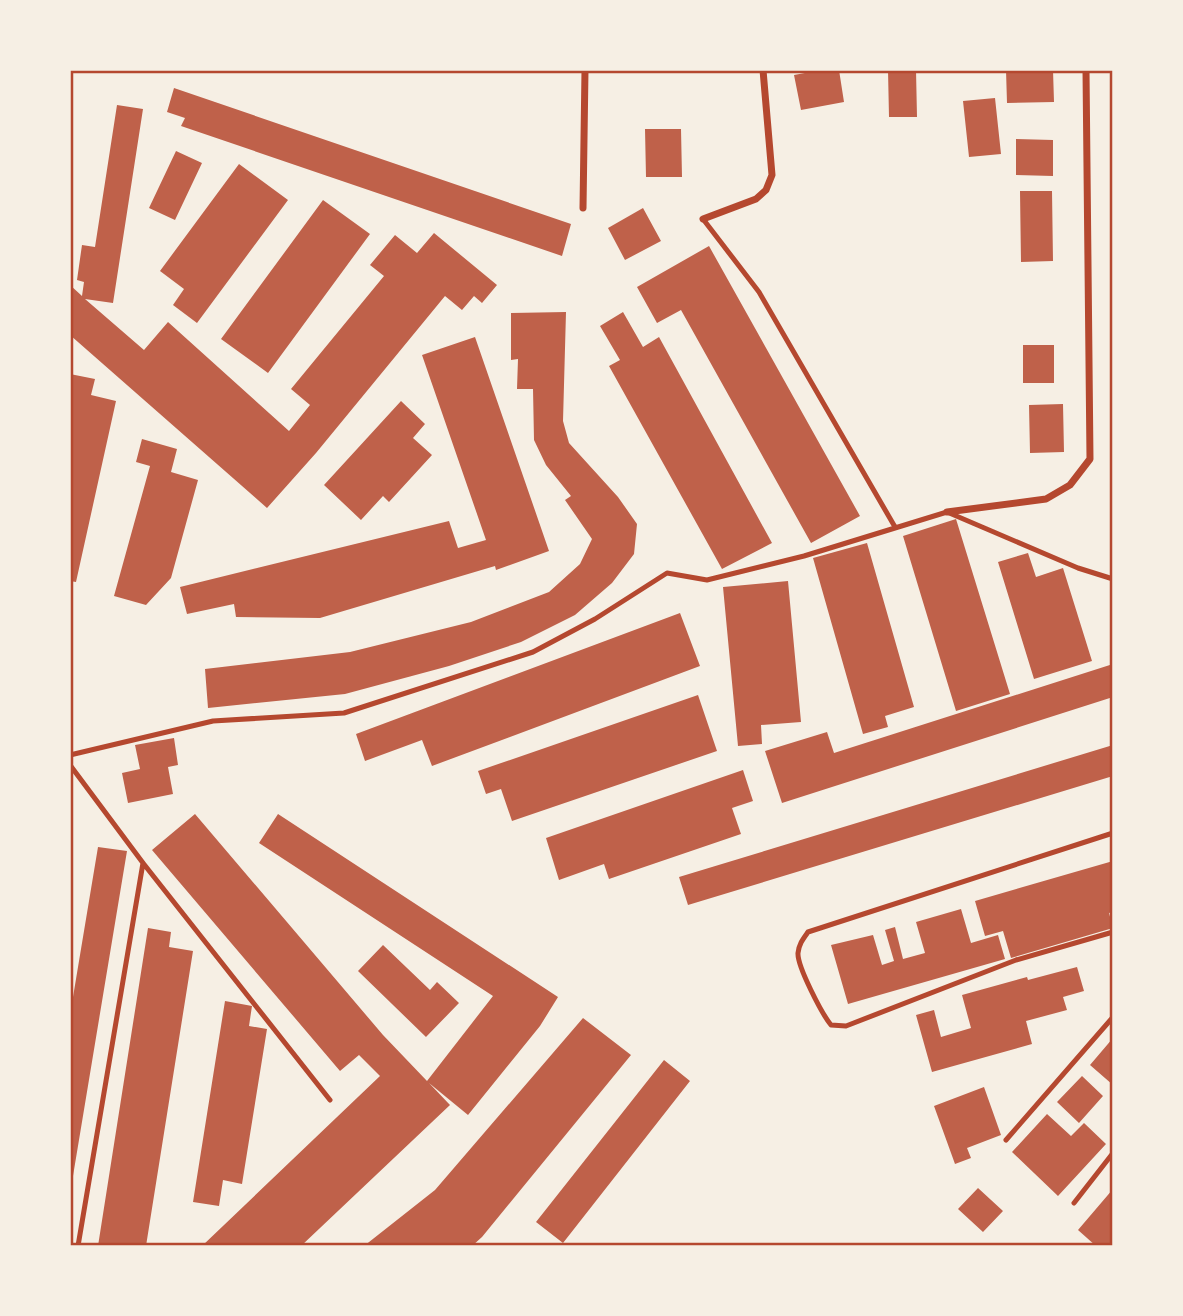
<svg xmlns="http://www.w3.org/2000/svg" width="1183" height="1316" viewBox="0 0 1183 1316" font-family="Montserrat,sans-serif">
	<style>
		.building { fill: #bf614a }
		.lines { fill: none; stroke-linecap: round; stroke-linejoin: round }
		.service { stroke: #b5482f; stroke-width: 5 }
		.minor { stroke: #b5482f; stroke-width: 7 }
		.neatline { fill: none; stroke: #b5482f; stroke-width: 2.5 }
	</style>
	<rect width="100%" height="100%" fill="#f6efe4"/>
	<path class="building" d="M 821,70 L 839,70 L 844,102 L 801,110 L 794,75 Z
		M 888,70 L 916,70 L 917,117 L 889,117 Z
		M 1006,70 L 1053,70 L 1054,102 L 1007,103 Z
		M 174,88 L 571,224 L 562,256 L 181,126 L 185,118 L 167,112 Z
		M 995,98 L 1001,154 L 969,157 L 963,101 Z
		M 117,105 L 143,109 L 113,303 L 85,299 L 144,350 L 168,322 L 289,431 L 310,405 L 291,389 L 384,276 L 370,265 L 395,235 L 417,253 L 434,233 L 497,285 L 482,303 L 474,296 L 462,310 L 445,296 L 316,453 L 267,508 L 70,335 L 70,285 L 82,296 L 84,282 L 77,280 L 82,245 L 95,247 Z
		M 645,129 L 681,129 L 682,177 L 646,177 Z
		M 1016,139 L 1053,140 L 1053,176 L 1016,175 Z
		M 176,151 L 202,163 L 175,220 L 149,208 Z
		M 239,164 L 288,200 L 197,323 L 173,305 L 184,289 L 160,271 Z
		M 1020,191 L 1052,191 L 1053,261 L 1021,262 Z
		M 323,200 L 370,234 L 268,373 L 221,339 Z
		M 643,208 L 661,241 L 625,260 L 608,228 Z
		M 709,246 L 860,516 L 811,543 L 681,310 L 657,323 L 637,287 Z
		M 566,312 L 563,421 L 569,443 L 618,497 L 637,524 L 634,554 L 612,583 L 575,615 L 521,642 L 449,666 L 345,694 L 208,708 L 205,669 L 350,652 L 471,622 L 549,592 L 580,564 L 592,539 L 565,500 L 571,496 L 546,465 L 534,440 L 533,389 L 517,389 L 518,359 L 511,360 L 511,313 Z
		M 623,312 L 643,347 L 659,337 L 772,543 L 722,569 L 609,366 L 620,360 L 600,326 Z
		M 475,337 L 549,551 L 496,570 L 495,566 L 320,618 L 236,617 L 234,604 L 187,614 L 180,587 L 449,521 L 458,548 L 486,540 L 422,355 Z
		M 1023,345 L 1054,345 L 1054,383 L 1023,383 Z
		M 70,374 L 95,379 L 91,395 L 116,401 L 76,582 L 70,581 Z
		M 401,401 L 425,424 L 413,438 L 432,455 L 389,502 L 383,496 L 361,520 L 324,485 Z
		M 1063,404 L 1064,452 L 1030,453 L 1029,405 Z
		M 142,439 L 177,449 L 171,472 L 198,480 L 171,578 L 146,605 L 114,596 L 150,466 L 136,462 Z
		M 956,519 L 1010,694 L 956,711 L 903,536 Z
		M 867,543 L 914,707 L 885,716 L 888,727 L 863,734 L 813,558 Z
		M 1028,553 L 1036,577 L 1063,568 L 1092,661 L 1034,679 L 998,562 Z
		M 788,581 L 801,722 L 761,725 L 762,744 L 738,746 L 723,587 Z
		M 680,613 L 700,666 L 432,766 L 422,740 L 365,761 L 356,734 Z
		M 1113,664 L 1113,697 L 782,803 L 765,751 L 827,732 L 834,753 Z
		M 698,695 L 717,751 L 512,821 L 501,789 L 486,794 L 478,771 Z
		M 174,738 L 178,765 L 168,767 L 173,794 L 128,803 L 122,773 L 140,769 L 135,745 Z
		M 1113,745 L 1113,776 L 688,905 L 679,877 Z
		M 743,770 L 753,801 L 732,808 L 741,834 L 609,879 L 604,864 L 559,880 L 546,838 Z
		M 195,814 L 383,1035 L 427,1081 L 493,996 L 259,843 L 278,814 L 558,997 L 540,1026 L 468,1115 L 429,1083 L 450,1105 L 301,1246 L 202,1246 L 380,1076 L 359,1055 L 340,1071 L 152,850 Z
		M 98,847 L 127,851 L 71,1188 L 70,1015 Z
		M 1113,861 L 1113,912 L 1109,913 L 1113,928 L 1011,958 L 1003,931 L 985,936 L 975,901 Z
		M 961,909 L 971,943 L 998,935 L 1005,959 L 848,1004 L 831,945 L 873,935 L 882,965 L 894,961 L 885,930 L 895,927 L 903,959 L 925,953 L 916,922 Z
		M 148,928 L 171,932 L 169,947 L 193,951 L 146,1246 L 98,1246 Z
		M 383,945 L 430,990 L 437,982 L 459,1003 L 426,1037 L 358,971 Z
		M 1077,967 L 1084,991 L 1063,997 L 1067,1010 L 1026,1021 L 1032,1044 L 932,1072 L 916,1015 L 934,1010 L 941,1037 L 971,1028 L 962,995 L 1027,977 L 1028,980 Z
		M 225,1001 L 252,1006 L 249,1026 L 267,1029 L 242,1184 L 223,1180 L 219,1206 L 193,1202 Z
		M 583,1018 L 631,1055 L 482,1237 L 472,1246 L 364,1246 L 435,1190 Z
		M 1113,1038 L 1113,1085 L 1090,1065 Z
		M 664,1060 L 690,1081 L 563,1243 L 536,1222 Z
		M 1082,1076 L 1103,1096 L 1079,1123 L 1057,1102 Z
		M 984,1087 L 1001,1135 L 967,1148 L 971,1158 L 955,1164 L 934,1106 Z
		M 1047,1114 L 1071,1136 L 1084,1123 L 1106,1144 L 1058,1196 L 1012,1152 Z
		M 978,1188 L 1003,1211 L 983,1232 L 958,1209 Z
		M 1113,1189 L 1113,1246 L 1096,1246 L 1078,1230 Z"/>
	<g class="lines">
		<path class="service" d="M 703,219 L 759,292 L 895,527
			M 70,755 L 213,721 L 344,713 L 533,652 L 595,619 L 667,573 L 707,580 L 804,556 L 947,512 L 1078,568 L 1113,579
			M 70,765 L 143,863 L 330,1100
			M 1113,833 L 808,932 C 803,939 799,944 798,953 C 797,966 822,1014 831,1025 L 846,1026 L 1016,960 L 1113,932
			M 1006,1140 L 1113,1017
			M 1074,1203 L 1113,1153
			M 78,1246 L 143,863"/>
		<path class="minor" d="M 583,208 L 585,70
			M 703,219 L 756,199 L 766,190 L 772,175 L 763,70
			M 947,512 L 1046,499 L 1070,485 L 1090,459 L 1086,70"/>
	</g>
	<rect width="1183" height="1316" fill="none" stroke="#f6efe4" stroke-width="144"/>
	<rect x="72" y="72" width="1039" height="1172" class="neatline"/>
</svg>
